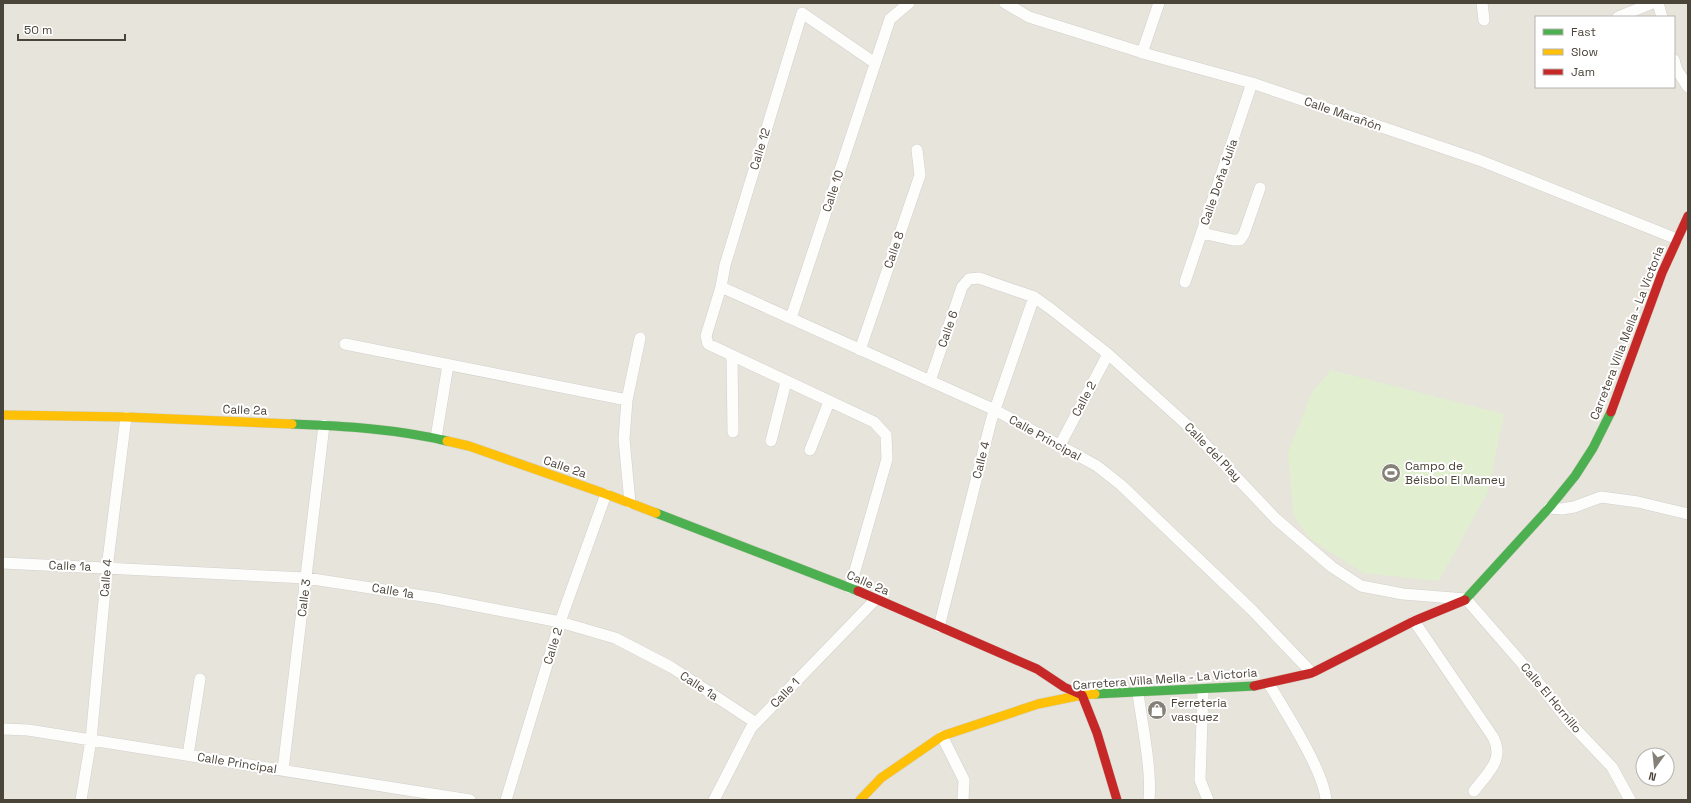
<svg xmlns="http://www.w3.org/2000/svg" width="1691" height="803" viewBox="0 0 1691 803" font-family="'Space Grotesk',sans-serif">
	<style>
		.residential { fill: #e7e4dc; fill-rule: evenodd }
		.green { fill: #e1eecf }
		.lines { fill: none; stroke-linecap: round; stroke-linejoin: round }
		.street-casing { stroke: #d2d0cb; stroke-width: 12 }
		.fast-casing { stroke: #d3cfc5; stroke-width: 10 }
		.slow-casing { stroke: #d3cfc5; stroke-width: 10 }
		.jam-casing { stroke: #d3cfc5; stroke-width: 10 }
		.street { stroke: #fdfdfc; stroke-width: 11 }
		.fast { stroke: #4caf50; stroke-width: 9 }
		.slow { stroke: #ffc107; stroke-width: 9 }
		.jam { stroke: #c62828; stroke-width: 9 }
		.labels { text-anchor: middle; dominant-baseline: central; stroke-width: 4; stroke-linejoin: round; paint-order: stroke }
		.street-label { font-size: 12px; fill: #4b4439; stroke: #fff }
		.poi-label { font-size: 12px; fill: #4b4439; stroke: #fff; text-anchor: start }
	</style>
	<rect width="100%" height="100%" fill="#f4f2ee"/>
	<path class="residential" d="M 3,3 L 1688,3 L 1688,800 L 3,800 ZM 1536,17 L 1674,17 L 1674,87 L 1536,87 ZM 1643,755 L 1667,755 L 1667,779 L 1643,779 Z"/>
	<path class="green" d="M 1331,370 L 1504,414 L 1488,492 L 1439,581 L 1363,573 L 1309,538 L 1293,514 L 1288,453 L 1312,392 Z"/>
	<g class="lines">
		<defs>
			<path id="street" d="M 1005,3 L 1029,17 L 1150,55 L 1252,83 L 1479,160 L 1677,239
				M 1482,3 L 1484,20
				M 1658,3 L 1662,17
				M 1618,17 L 1653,3
				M 1142,53 L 1159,3
				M 1674,60 L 1677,70 L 1688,87
				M 1202,233 L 1233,240 L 1240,240 L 1244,234 L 1260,188
				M 1185,282 L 1252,83
				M 721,287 L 995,410 L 1097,466 L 1121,485 L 1252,610 L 1312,673
				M 791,318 L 890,19 L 909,3
				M 345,344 L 627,400 L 624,439 L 630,503
				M 860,350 L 920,175 L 917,150
				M 732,356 L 733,432
				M 930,381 L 962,287 L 969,279 L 979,278 L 1034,297 L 1051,309 L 1108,354 L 1187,425 L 1276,519 L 1332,567 L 1361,586 L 1403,594 L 1466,599 L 1533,676 L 1570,723 L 1612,767 L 1630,800
				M 627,400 L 640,338
				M 436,438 L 448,365
				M 771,441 L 786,382
				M 1060,445 L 1108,354
				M 810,450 L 829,402
				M 1549,508 L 1562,509 L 1574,507 L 1601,497 L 1638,502 L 1688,514
				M 3,563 L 306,578 L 436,598 L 560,622 L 615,638 L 671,667 L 756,723
				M 850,588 L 887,459 L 886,435 L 874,422 L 708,344 L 706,336 L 721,287 L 725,265 L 802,13 L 875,63
				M 1414,621 L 1493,737 C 1505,760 1488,772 1474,791
				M 939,627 L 991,421 L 1034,297
				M 1269,684 C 1285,711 1324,771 1326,800
				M 1203,690 L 1200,780 L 1208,800
				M 1138,693 C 1142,724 1152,770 1149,800
				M 3,729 L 28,730 L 91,740 L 470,800
				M 942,736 L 964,780 L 963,800
				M 188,755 L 200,679
				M 283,770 L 324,425
				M 81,800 L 91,740 L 107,568 L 126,417
				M 506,800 L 560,622 L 606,494
				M 714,800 L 751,728 L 875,600"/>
			<path id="fast" d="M 292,424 C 344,426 396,429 447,441
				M 656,513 L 858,591
				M 1465,600 L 1549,508 L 1575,476 L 1593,448 L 1611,412
				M 1095,694 L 1254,686"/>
			<path id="slow" d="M 3,415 L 126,417 L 292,424
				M 447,441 L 469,446 L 606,494 L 656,513
				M 860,800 L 881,778 L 942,736 L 1038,704 L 1082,695 L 1095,694"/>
			<path id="jam" d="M 1611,412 L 1662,273 L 1688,216
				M 858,591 L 1037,669 L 1064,687 L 1082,695 L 1097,733 L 1117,800
				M 1254,686 L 1312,673 L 1414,621 L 1465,600"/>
		</defs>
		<use href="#street" class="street-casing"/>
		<use href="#fast" class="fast-casing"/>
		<use href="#slow" class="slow-casing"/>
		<use href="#jam" class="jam-casing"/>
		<use href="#street" class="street"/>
		<use href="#fast" class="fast"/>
		<use href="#slow" class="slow"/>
		<use href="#jam" class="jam"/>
	</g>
	<defs>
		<symbol id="stadium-disc" viewBox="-11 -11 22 22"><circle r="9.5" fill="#868178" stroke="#fff"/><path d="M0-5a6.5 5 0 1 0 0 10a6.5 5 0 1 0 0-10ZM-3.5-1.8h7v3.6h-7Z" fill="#fff"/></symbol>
		<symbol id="shop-disc" viewBox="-11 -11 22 22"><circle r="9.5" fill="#868178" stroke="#fff"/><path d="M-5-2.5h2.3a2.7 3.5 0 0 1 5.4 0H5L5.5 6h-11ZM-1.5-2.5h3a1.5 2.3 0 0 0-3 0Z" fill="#fff"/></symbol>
	</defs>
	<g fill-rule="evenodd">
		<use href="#stadium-disc" x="1380" y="462" width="22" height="22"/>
		<use href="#shop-disc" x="1146" y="699" width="22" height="22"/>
	</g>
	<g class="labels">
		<g class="street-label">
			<text transform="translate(1343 114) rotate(19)">Calle Marañón</text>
			<text transform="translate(760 149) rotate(-73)">Calle 12</text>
			<text transform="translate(1219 182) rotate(-71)">Calle Doña Julia</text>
			<text transform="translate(833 191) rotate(-72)">Calle 10</text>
			<text transform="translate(894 250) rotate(-71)">Calle 8</text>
			<text transform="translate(948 329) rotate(-71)">Calle 6</text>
			<text transform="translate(1627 333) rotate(-69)">Carretera Villa Mella - La Victoria</text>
			<text transform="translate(1084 399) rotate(-62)">Calle 2</text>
			<text transform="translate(245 410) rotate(2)">Calle 2a</text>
			<text transform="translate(1045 438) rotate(29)">Calle Principal</text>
			<text transform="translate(1213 452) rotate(46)">Calle del Play</text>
			<text transform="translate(981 460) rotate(-76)">Calle 4</text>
			<text transform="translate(565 467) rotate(19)">Calle 2a</text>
			<text transform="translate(70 566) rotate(2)">Calle 1a</text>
			<text transform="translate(106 578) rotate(-85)">Calle 4</text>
			<text transform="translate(868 583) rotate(23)">Calle 2a</text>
			<text transform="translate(393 591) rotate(9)">Calle 1a</text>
			<text transform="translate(304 598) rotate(-83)">Calle 3</text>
			<text transform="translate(553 646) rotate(-73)">Calle 2</text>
			<text transform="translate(1165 679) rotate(-4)">Carretera Villa Mella - La Victoria</text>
			<text transform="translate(699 686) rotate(33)">Calle 1a</text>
			<text transform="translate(785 693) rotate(-46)">Calle 1</text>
			<text transform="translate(1551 698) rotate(50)">Calle El Hornillo</text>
			<text transform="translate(237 763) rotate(9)">Calle Principal</text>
		</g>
		<g class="poi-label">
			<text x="1405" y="466">Campo de<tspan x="1405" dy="14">Béisbol El Mamey</tspan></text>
			<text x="1171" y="703">Ferreteria<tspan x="1171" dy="14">vasquez</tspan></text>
		</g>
	</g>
	<rect width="1691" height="803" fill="none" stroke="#4b4439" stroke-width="8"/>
	<rect x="1535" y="16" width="140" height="72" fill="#ffffff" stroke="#b7b4b0"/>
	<rect x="1543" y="29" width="20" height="6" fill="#4caf50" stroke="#b7b4b0"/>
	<text x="1571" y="36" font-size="12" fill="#4b4439">Fast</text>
	<rect x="1543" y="49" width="20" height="6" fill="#ffc107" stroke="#b7b4b0"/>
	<text x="1571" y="56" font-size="12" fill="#4b4439">Slow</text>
	<rect x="1543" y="69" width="20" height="6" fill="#c62828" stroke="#b7b4b0"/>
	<text x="1571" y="76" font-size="12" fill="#4b4439">Jam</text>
	<g transform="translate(1655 767) rotate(195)"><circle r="19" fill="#ffffff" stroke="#b7b4b0"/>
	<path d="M0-3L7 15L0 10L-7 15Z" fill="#868178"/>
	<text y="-6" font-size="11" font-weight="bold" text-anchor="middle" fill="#4b4439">N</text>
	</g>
	<path d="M18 34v6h107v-6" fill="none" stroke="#4b4439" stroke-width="2"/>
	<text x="24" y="34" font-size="12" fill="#4b4439" stroke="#ffffff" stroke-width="3" paint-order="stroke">50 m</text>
</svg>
